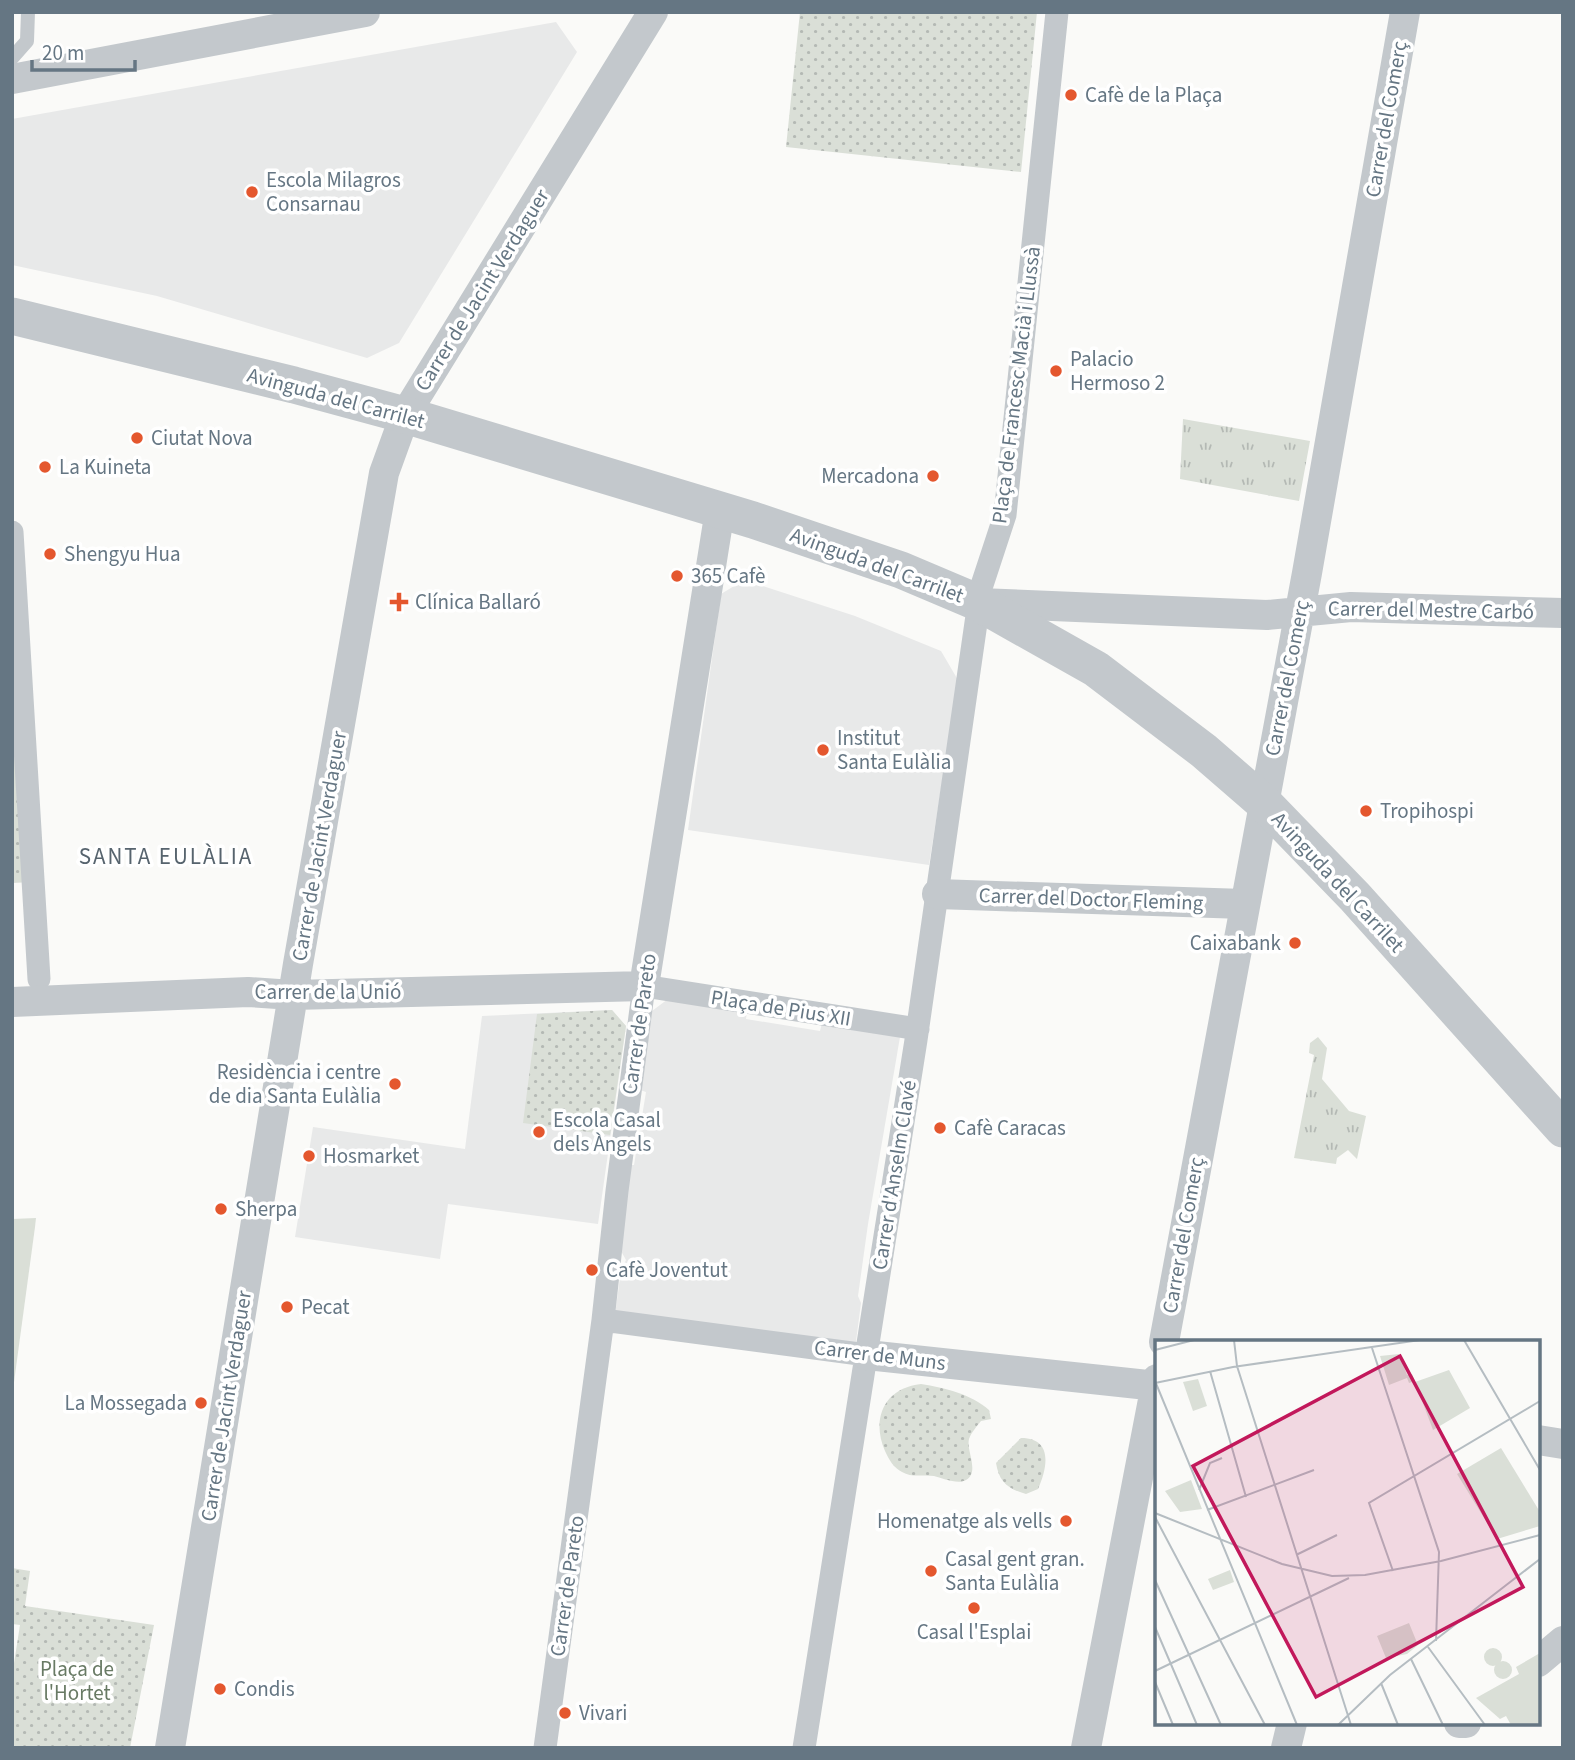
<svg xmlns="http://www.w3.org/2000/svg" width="1575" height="1760" viewBox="0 0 1575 1760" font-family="'Source Sans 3',sans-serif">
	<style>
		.built { fill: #e8e9e9 }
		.grass { fill: url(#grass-tufts) }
		.park { fill: url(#park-dots) }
		.pitch { fill: #dadfd7 }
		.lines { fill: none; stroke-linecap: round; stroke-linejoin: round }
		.service { stroke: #c3c8cc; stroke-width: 14 }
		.pedestrian { stroke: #c3c8cc; stroke-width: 23 }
		.minor { stroke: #c3c8cc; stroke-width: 30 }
		.tertiary { stroke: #c3c8cc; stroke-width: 37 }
		.poi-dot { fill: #e4572e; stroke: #fff; stroke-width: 2.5 }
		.labels { text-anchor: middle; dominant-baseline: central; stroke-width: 7; stroke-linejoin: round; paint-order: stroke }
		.poi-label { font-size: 21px; fill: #657683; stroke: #fff; text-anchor: start }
		.street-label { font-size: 21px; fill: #657683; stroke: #fff }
		.park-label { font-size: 21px; fill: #687a64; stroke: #fff }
		.neighbourhood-label { font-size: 23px; letter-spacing: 2px; fill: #57646e; stroke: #fff }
		.inset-road { fill: none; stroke: #b5bdc2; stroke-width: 2 }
		.view { fill: #c2185b; fill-opacity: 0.15; stroke: #c2185b; stroke-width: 3.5 }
		.inset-edge { fill: none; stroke: #657683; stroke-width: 3.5 }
	</style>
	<defs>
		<pattern id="grass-tufts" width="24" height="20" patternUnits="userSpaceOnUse" patternTransform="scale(1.75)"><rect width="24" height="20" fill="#dadfd7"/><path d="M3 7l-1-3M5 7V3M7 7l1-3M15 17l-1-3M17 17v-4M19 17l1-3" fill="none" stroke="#b4b9b4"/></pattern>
		<pattern id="park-dots" width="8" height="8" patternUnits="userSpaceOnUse" patternTransform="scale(1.75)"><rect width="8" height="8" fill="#dadfd7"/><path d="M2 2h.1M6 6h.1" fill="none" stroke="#b4b9b4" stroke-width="1.8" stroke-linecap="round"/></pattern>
	</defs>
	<rect width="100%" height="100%" fill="#fafaf8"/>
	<path class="built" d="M 556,22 L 577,52 L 399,343 L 367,358 L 157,296 L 12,265 L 12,119 Z
		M 744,580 L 855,616 L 941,651 L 958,680 L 929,865 L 688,830 L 721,594 Z
		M 668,999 L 747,1011 L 746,1019 L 820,1031 L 822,1023 L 900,1037 L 868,1224 L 858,1296 L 861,1303 L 855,1349 L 615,1315 L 621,1270 L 626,1260 L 616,1242 L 630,1165 L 634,1165 L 646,1092 L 640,1090 L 652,1011 Z
		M 612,1010 L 626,1026 L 598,1224 L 448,1204 L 440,1259 L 295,1237 L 313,1127 L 465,1149 L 482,1016 Z"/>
	<path class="grass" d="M 1183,419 L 1310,441 L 1299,501 L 1180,479 Z
		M 1318,1037 L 1327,1048 L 1322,1079 L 1349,1111 L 1366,1116 L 1357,1159 L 1348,1150 L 1337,1158 L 1336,1164 L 1294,1158 L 1314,1055 L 1309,1053 L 1310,1043 Z"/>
	<path class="park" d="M 800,12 L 1037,12 L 1021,172 L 786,147 Z
		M 12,532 L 33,882 L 12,883 Z
		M 612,1010 L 626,1026 L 610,1135 L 523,1123 L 537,1014 Z
		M 921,1384 C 945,1388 971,1394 989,1410 L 991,1419 L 981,1421 C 977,1426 971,1433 969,1439 C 966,1451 980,1472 966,1480 C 958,1485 942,1478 934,1476 C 923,1474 912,1478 902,1472 C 894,1468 889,1460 885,1451 C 871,1419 884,1388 921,1384 Z
		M 1021,1438 C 1054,1438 1047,1469 1038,1489 L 1026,1494 C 1008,1489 999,1482 996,1463 Z
		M 12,1568 L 30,1571 L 25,1606 L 154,1625 L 130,1748 L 12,1748 L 12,1676 L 20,1625 L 12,1624 Z"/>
	<path class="pitch" d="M 36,1218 L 35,1227 L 12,1397 L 12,1219 Z"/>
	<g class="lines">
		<path class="service" d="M 12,58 L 27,41 L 28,12"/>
		<path class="pedestrian" d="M 12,532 L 39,979
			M 603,1320 L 867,1355
			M 545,1748 L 603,1320 L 617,1191 L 644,986 L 918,1029
			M 804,1748 L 916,1040 L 981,588 L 1005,515 L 1057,12"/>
		<path class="minor" d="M 12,79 L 365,12
			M 979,603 L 1267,615 L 1351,607 L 1563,613
			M 937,894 L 1244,904
			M 12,1002 L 248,992 L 293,995 L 644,986 L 720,510
			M 1164,1342 L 1307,573 L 1405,12
			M 867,1355 L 1157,1386
			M 1538,1440 L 1563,1444
			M 1538,1662 L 1563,1641
			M 1459,1723 L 1466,1723
			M 170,1748 L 298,964 L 384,473 L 405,415 L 653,12
			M 1086,1748 L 1157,1379
			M 1286,1748 L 1292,1723"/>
		<path class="tertiary" d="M 12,316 L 294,385 L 405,415 L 753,520 L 901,570 L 979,603 L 1096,669 L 1204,751 L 1264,803 L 1355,897 L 1563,1129"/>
	</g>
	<g class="poi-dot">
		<circle cx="1071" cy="95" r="7"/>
		<circle cx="252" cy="192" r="7"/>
		<circle cx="1056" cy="371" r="7"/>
		<circle cx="137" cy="438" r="7"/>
		<circle cx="45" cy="467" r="7"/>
		<circle cx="933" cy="476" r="7"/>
		<circle cx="50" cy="554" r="7"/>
		<circle cx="677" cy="576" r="7"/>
		<path d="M395.5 591.5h7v7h7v7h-7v7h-7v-7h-7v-7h7z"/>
		<circle cx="823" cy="750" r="7"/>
		<circle cx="1366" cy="811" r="7"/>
		<circle cx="1295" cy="943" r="7"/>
		<circle cx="395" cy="1084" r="7"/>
		<circle cx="940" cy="1128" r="7"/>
		<circle cx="539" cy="1132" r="7"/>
		<circle cx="309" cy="1156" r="7"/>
		<circle cx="221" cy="1209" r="7"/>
		<circle cx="592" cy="1270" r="7"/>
		<circle cx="287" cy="1307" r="7"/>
		<circle cx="201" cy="1403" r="7"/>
		<circle cx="1066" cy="1521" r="7"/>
		<circle cx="931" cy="1571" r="7"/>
		<circle cx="974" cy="1608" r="7"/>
		<circle cx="220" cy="1689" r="7"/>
		<circle cx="565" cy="1713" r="7"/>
	</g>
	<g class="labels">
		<g class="poi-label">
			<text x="1085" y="95">Cafè de la Plaça</text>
			<text x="266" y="180">Escola Milagros<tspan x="266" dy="24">Consarnau</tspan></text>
			<text x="1070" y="359">Palacio<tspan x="1070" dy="24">Hermoso 2</tspan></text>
			<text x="151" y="438">Ciutat Nova</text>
			<text x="59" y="467">La Kuineta</text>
			<text x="919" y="476" text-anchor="end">Mercadona</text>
			<text x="64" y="554">Shengyu Hua</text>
			<text x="691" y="576">365 Cafè</text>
			<text x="415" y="602">Clínica Ballaró</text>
			<text x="837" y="738">Institut<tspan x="837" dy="24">Santa Eulàlia</tspan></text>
			<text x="1380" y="811">Tropihospi</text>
			<text x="1281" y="943" text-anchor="end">Caixabank</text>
			<text x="381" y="1072" text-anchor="end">Residència i centre<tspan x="381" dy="24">de dia Santa Eulàlia</tspan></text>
			<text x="553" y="1120">Escola Casal<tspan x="553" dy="24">dels Àngels</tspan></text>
			<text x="954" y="1128">Cafè Caracas</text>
			<text x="323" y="1156">Hosmarket</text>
			<text x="235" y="1209">Sherpa</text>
			<text x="606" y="1270">Cafè Joventut</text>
			<text x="301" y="1307">Pecat</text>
			<text x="187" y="1403" text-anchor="end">La Mossegada</text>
			<text x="1052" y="1521" text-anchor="end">Homenatge als vells</text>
			<text x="945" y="1559">Casal gent gran.<tspan x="945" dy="24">Santa Eulàlia</tspan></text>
			<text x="974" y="1632" text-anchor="middle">Casal l'Esplai</text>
			<text x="234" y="1689">Condis</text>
			<text x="579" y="1713">Vivari</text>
		</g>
		<g class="street-label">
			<text transform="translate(1386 119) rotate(-80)">Carrer del Comerç</text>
			<text transform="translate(482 290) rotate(-58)">Carrer de Jacint Verdaguer</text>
			<text transform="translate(1016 385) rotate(-83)">Plaça de Francesc Macià i Llussà</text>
			<text transform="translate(336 398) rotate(15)">Avinguda del Carrilet</text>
			<text transform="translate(877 565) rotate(20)">Avinguda del Carrilet</text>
			<text transform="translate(1431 610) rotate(1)">Carrer del Mestre Carbó</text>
			<text transform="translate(1287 678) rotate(-79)">Carrer del Comerç</text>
			<text transform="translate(319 846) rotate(-80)">Carrer de Jacint Verdaguer</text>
			<text transform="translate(1338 882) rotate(47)">Avinguda del Carrilet</text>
			<text transform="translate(1091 899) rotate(2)">Carrer del Doctor Fleming</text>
			<text x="328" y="992">Carrer de la Unió</text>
			<text transform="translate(781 1008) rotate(9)">Plaça de Pius XII</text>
			<text transform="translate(639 1024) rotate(-82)">Carrer de Pareto</text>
			<text transform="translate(894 1175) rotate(-81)">Carrer d'Anselm Clavé</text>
			<text transform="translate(1183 1235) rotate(-80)">Carrer del Comerç</text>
			<text transform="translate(880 1355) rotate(7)">Carrer de Muns</text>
			<text transform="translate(226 1406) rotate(-81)">Carrer de Jacint Verdaguer</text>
			<text transform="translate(567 1586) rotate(-82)">Carrer de Pareto</text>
		</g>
		<g class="park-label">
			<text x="77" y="1669">Plaça de<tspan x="77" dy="24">l'Hortet</tspan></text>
		</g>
		<g class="neighbourhood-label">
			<text x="166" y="856">SANTA EULÀLIA</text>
		</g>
	</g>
	<g transform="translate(1155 1340)">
		<rect width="385" height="385" fill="#fafaf8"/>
		<path d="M 43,39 L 52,66 L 38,71 L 28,42 Z" fill="#dadfd7"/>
		<path d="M 75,230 L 79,242 L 58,250 L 53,239 Z" fill="#dadfd7"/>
		<path d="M 244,14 L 252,35 L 257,34 L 260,41 L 254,43 L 252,38 L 234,45 L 225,16 ZM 346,108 L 385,172 L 385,186 L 342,199 L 302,134 ZM 36,140 L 47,169 L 25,172 L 10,151 ZM 254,283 L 263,305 L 252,314 L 231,318 L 222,296 ZM 385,313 L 385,385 L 356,385 L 351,376 L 345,379 L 321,358 L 364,334 L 361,327 Z" fill="#dadfd7"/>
		<path d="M 294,30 L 315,68 L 278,90 L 260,42 ZM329 317a9 9 0 1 1 18 0a9 9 0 1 1-18 0ZM339 330a9 9 0 1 1 18 0a9 9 0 1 1-18 0Z" fill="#dadfd7"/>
		<path class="inset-road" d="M 79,0 L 82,26 L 196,385M 309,0 L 385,130M 217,8 L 284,212 L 281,301M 0,10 L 39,0M 55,31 L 91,157M 0,41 L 142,385M 0,43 L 78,27 L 265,0M 44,150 L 55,123 L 67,118M 52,170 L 159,130M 0,173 L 127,224 L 177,236 L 210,235 L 286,221 L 385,195M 0,177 L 110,385M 141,215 L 182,195M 238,231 L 214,163 L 385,61M 0,240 L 66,385M 0,287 L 42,385M 273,307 L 330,385M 256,319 L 288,385M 0,331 L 194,238M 0,342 L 18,385M 226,343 L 243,385M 183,385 L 235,335 L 385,219"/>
		<path class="view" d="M 245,16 L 368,247 L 161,357 L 38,126 Z"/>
		<rect width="385" height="385" class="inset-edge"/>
	</g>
	<rect width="1575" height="1760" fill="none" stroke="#657683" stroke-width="28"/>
	<path d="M32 60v10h103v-10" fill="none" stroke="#657683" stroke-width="3.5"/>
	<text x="42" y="60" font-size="21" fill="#657683" stroke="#ffffff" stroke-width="5" paint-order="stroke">20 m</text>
</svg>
